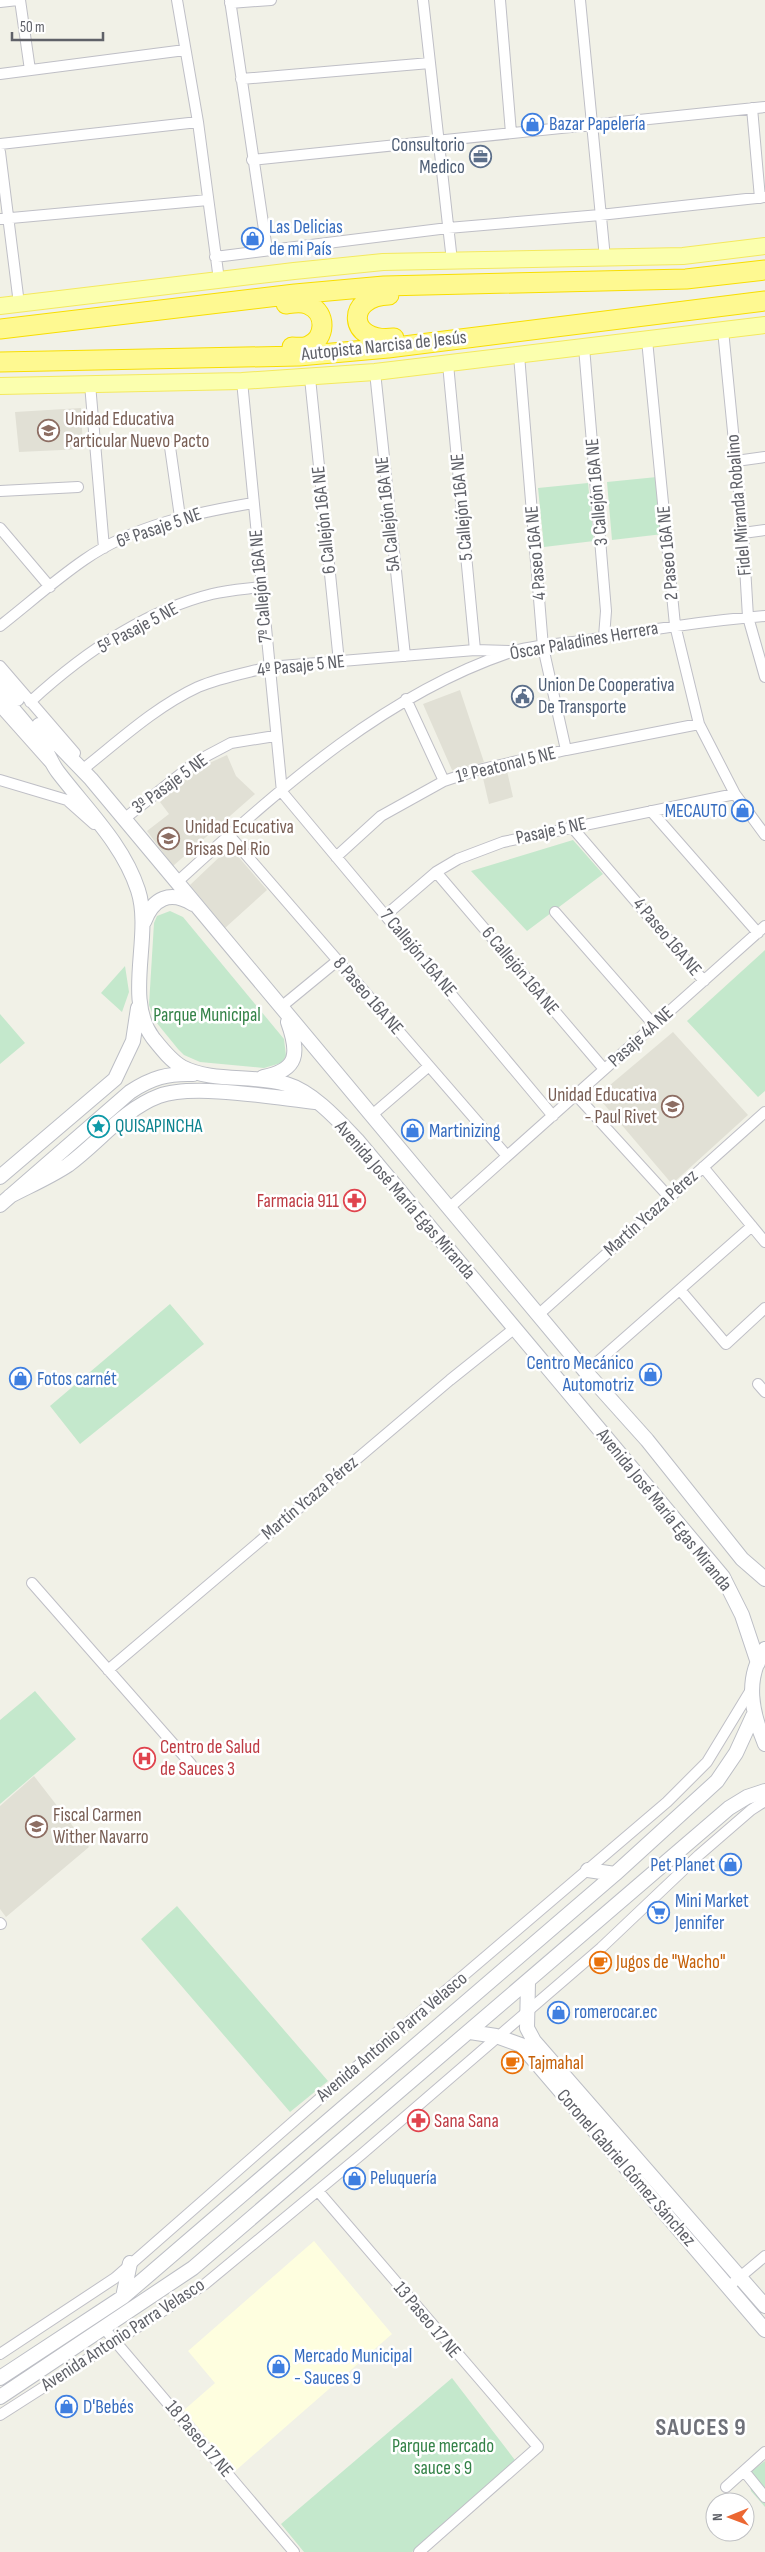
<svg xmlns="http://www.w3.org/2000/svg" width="765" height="2552" viewBox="0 0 765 2552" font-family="'Sofia Sans Condensed',sans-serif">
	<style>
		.commercial { fill: #fefedf }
		.education { fill: #e1e0d5 }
		.green { fill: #c4e8cc }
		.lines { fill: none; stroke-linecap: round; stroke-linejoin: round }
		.street-casing { stroke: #bfbfc6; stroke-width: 12 }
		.secondary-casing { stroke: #bcbec5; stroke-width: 16 }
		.primary-casing { stroke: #f4e95e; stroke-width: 18 }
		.highway-casing { stroke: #f8de00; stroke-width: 21 }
		.street { stroke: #fff; stroke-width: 10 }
		.secondary { stroke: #fff; stroke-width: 14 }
		.primary { stroke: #fbffae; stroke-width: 16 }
		.highway { stroke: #fef991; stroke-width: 19 }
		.labels { text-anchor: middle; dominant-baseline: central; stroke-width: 5; stroke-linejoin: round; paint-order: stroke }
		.shop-label { font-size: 19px; fill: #366cbe; stroke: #fff; text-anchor: start }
		.service-label { font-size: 19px; fill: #4e5e75; stroke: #fff; text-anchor: end }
		.street-label { font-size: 19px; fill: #5f6168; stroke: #fff }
		.education-label { font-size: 19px; fill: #785e54; stroke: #fff; text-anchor: start }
		.park-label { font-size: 19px; fill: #338247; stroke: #fff }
		.culture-label { font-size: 19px; fill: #0d838f; stroke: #fff; text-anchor: start }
		.health-label { font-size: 19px; fill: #be3a42; stroke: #fff; text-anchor: start }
		.food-label { font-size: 19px; fill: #c56008; stroke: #fff; text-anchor: start }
		.district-label { font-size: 24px; font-weight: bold; letter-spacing: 1px; fill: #70727a; stroke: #fff }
	</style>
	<rect width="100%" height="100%" fill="#f1f1e7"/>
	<path class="commercial" d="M 314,2241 L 392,2334 L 234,2472 L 184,2410 L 215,2383 L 188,2351 Z"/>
	<path class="education" d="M 81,408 L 83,449 L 19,452 L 15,412 Z
		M 460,690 L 484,762 L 455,771 L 452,770 L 423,704 Z
		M 227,755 L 236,776 L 255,794 L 173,866 L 147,831 L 169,814 L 160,802 L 194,770 Z
		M 507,771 L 513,797 L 489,804 L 483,778 Z
		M 230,847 L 267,890 L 225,928 L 190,885 Z
		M 673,1032 L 748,1115 L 672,1184 L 597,1096 Z
		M 34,1776 L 89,1847 L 6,1917 L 0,1909 L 0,1806 Z"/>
	<path class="green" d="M 657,477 L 663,534 L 612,540 L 607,482 Z
		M 588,483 L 594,541 L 544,547 L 538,488 Z
		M 573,840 L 603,874 L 527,931 L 471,871 Z
		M 170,911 L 183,917 L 284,1039 L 286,1056 L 281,1063 L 264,1068 L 200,1062 L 184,1055 L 178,1049 L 156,1022 L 149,1005 L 154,923 L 157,916 Z
		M 765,950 L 765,1091 L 758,1097 L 687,1021 Z
		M 125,966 L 129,992 L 122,1012 L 101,993 Z
		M 0,1014 L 25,1043 L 0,1064 Z
		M 170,1304 L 204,1344 L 80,1444 L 50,1406 Z
		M 35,1691 L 76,1739 L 0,1804 L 0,1720 Z
		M 177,1906 L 328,2081 L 290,2112 L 141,1939 Z
		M 452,2378 L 518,2464 L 412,2552 L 304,2552 L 281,2524 Z
		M 765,2461 L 765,2507 L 751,2491 L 748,2474 Z"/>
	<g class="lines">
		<defs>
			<path id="street" d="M 20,0 L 30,70
				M 177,0 L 198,122 L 219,280
				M 230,0 L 267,250
				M 423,0 L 452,261
				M 500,0 L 511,133
				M 580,0 L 605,258
				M 0,2 L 18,0
				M 230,3 L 271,0
				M 0,74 L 185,50
				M 241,79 L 430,63
				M 752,108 L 760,198
				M 0,144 L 198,122
				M 0,152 L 19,304
				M 252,160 L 765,107
				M 0,219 L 208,200
				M 215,257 L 448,228 L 600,215 L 765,197
				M 723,330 L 743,533 L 748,617 L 765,677
				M 647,340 L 675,625 L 699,724 L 735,794 L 765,835
				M 584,347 L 606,611 L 604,637
				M 519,355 L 543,647 L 566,750
				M 448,364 L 475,650
				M 375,372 L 405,656
				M 310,378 L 339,662
				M 242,381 L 282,792 L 553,1116
				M 90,384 L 104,548
				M 170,447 L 180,517
				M 736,461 L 765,457
				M 0,491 L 78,487
				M 0,528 L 50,587
				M 743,533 L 765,530
				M 0,626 C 28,604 55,580 84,560 C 134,525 195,513 253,503
				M 0,666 L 75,753
				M 406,699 L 444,781
				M 30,702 C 81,655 144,611 212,594 C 228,590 245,589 261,587
				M 0,707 L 49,762
				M 87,766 C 122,738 157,706 198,687 C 219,678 246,673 269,667 L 475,650 L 509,651
				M 0,780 L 67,800 L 94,824
				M 651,811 L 758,933
				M 124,819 L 197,761 L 231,743 L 275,736
				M 571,826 L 704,981
				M 229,835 L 507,1156
				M 336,857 L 381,816 L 444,781 L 474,771 L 566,750 L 699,724
				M 436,872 L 604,1069
				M 177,882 C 277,792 380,696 511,652 C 532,645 559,644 581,641 C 642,631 703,621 765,616
				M 555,912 L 654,1025
				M 386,915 L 436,872 L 458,859 L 503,842 L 735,794
				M 281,1007 L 337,961
				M 576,1095 L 669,1197
				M 372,1115 L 429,1066
				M 703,1167 L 765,1242
				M 449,1208 L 765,926
				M 681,1291 L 726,1344 L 765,1308
				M 538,1315 L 765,1112
				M 586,1372 L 752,1226
				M 758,1384 L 765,1392
				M 32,1583 L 191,1764
				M 108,1670 L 450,1380 L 515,1328
				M 0,1923 L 1,1924
				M 318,2191 L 538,2447 L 419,2552
				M 728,2287 L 765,2256
				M 103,2327 L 294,2552
				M 0,2354 L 115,2278 L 334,2086 L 667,1802 L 707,1762 L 752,1688
				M 0,2415 L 205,2284 L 362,2154 L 601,1948 L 699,1855 L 751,1810 L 765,1801
				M 744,2471 L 765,2497
				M 726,2487 L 765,2452"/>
			<path id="secondary" d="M 0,679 L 17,699
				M 0,694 C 14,710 28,726 41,743 C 48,752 51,763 58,772 C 87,810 123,844 138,890 C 153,936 123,998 153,1038 C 161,1048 171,1061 182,1067 C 213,1083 253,1074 286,1084 C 313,1092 338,1120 357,1140 L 723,1577 L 742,1615 L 758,1663
				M 39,725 L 91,779 L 586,1372 L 647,1440 L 742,1559 L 765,1579
				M 144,922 C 153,898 170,890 193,904
				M 263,1077 C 299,1070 299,1053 288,1022
				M 0,1177 L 115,1079 L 133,1041 L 138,1008
				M 10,1196 C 29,1186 50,1177 68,1165 C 98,1143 124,1109 159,1096 C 193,1083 277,1098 315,1102
				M 0,1205 L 130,1092 C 151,1078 168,1073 193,1074
				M 765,1649 C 744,1679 752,1713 765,1744
				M 588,1870 L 615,1874
				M 528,1982 L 527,2028 L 534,2041 L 765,2306
				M 470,2032 L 496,2036 L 521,2045 L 765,2330
				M 123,2297 L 130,2263
				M 0,2378 L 123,2297 L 615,1874 L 717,1781 L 736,1753 L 753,1716
				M 0,2397 L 193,2268 L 729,1808 L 747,1797 L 765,1791"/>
			<path id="primary" d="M 0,306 L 294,271 L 383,262 L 683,256 L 765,246
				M 0,386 L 242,381 L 375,372 L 765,325"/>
			<path id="highway" d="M 389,295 C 345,296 347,344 394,338
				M 286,304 C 293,303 302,301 309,305 C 327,313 326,339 308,346 C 303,348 297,347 292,347
				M 0,329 L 295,294 L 384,286 L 686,279 L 765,270
				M 0,362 L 299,356 L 388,348 L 765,301"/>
		</defs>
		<use href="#street" class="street-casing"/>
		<use href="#secondary" class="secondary-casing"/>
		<use href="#primary" class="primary-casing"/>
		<use href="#highway" class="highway-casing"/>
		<use href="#street" class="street"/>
		<use href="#secondary" class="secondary"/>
		<use href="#primary" class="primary"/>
		<use href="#highway" class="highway"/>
	</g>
	<defs>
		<symbol id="shop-ring" viewBox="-11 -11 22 22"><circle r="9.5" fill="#fff" stroke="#3f7fe0" stroke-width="1.5"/><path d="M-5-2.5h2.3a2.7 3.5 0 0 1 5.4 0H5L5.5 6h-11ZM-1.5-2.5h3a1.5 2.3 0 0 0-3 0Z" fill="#3f7fe0"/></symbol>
		<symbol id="office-ring" viewBox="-11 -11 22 22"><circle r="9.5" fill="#fff" stroke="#5c6f8a" stroke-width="1.5"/><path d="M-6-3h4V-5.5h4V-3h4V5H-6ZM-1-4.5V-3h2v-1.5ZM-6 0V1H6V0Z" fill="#5c6f8a"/></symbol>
		<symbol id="school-ring" viewBox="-11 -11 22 22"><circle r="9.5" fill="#fff" stroke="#8d6e63" stroke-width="1.5"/><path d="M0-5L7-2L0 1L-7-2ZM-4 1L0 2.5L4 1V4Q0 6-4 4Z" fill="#8d6e63"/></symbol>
		<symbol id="civic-ring" viewBox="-11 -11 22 22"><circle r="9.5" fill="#fff" stroke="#5c6f8a" stroke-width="1.5"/><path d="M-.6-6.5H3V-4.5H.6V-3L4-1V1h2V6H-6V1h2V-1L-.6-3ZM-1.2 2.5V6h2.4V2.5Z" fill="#5c6f8a"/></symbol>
		<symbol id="sight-ring" viewBox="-11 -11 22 22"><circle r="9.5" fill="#fff" stroke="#0f9aa8" stroke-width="1.5"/><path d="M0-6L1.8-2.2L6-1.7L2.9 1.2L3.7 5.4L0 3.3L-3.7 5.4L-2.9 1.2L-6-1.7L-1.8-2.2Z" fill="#0f9aa8"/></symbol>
		<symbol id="pharmacy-ring" viewBox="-11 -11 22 22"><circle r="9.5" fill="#fff" stroke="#e0444e" stroke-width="1.5"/><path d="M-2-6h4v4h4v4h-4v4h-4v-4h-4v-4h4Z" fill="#e0444e"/></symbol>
		<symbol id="hospital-ring" viewBox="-11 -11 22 22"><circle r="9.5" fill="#fff" stroke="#e0444e" stroke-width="1.5"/><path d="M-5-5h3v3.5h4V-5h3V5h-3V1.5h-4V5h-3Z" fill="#e0444e"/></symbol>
		<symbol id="supermarket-ring" viewBox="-11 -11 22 22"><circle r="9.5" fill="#fff" stroke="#3f7fe0" stroke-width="1.5"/><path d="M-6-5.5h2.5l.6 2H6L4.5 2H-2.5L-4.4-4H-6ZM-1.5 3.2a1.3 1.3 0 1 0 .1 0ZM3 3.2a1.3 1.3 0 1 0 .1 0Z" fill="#3f7fe0"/></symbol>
		<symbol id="cafe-ring" viewBox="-11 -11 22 22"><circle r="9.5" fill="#fff" stroke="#e8710a" stroke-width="1.5"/><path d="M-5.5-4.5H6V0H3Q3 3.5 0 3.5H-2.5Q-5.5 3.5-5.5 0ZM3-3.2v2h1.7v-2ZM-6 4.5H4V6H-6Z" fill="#e8710a"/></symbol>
	</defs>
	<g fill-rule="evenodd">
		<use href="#shop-ring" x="520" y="112" width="25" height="25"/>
		<use href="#office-ring" x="468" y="144" width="25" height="25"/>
		<use href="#shop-ring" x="240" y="226" width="25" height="25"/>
		<use href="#school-ring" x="36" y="418" width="25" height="25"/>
		<use href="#civic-ring" x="510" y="684" width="25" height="25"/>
		<use href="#shop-ring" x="730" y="798" width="25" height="25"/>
		<use href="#school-ring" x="156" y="826" width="25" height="25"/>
		<use href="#school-ring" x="660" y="1094" width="25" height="25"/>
		<use href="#sight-ring" x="86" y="1114" width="25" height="25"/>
		<use href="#shop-ring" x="400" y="1118" width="25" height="25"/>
		<use href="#pharmacy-ring" x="342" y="1188" width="25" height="25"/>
		<use href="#shop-ring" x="638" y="1362" width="25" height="25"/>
		<use href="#shop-ring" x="8" y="1366" width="25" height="25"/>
		<use href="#hospital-ring" x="132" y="1746" width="25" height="25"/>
		<use href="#school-ring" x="24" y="1814" width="25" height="25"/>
		<use href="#shop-ring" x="718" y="1852" width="25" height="25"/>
		<use href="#supermarket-ring" x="646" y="1900" width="25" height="25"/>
		<use href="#cafe-ring" x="588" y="1950" width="25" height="25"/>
		<use href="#shop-ring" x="546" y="2000" width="25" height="25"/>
		<use href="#cafe-ring" x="500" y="2050" width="25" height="25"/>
		<use href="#pharmacy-ring" x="406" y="2108" width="25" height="25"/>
		<use href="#shop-ring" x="342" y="2166" width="25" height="25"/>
		<use href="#shop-ring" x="266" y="2354" width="25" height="25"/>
		<use href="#shop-ring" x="54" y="2394" width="25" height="25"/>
	</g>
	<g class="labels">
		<g class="shop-label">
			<text x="549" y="124">Bazar Papelería</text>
			<text x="269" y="227">Las Delicias<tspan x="269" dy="22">de mi País</tspan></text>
			<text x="727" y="811" text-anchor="end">MECAUTO</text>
			<text x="429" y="1131">Martinizing</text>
			<text x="634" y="1363" text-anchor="end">Centro Mecánico<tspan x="634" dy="22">Automotriz</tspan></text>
			<text x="37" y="1379">Fotos carnét</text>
			<text x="715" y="1865" text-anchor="end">Pet Planet</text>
			<text x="675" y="1901">Mini Market<tspan x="675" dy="22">Jennifer</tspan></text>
			<text x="574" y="2012">romerocar.ec</text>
			<text x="370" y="2178">Peluquería</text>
			<text x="294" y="2356">Mercado Municipal<tspan x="294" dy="22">- Sauces 9</tspan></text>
			<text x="83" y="2407">D'Bebés</text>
		</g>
		<g class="service-label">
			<text x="465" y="145">Consultorio<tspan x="465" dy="22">Medico</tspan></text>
			<text x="538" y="685" text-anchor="start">Union De Cooperativa<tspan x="538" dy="22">De Transporte</tspan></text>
		</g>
		<g class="street-label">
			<text transform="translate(384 346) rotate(-6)">Autopista Narcisa de Jesús</text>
			<text transform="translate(597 492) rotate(-95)">3 Callejón 16A NE</text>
			<text transform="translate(739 505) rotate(-95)">Fidel Miranda Robalino</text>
			<text transform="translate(462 507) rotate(-95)">5 Callejón 16A NE</text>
			<text transform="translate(388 514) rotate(-96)">5A Callejón 16A NE</text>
			<text transform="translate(324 520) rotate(-96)">6 Callejón 16A NE</text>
			<text transform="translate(159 528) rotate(-19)">6º Pasaje 5 NE</text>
			<text transform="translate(536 553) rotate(-95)">4 Paseo 16A NE</text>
			<text transform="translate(668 553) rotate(-95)">2 Paseo 16A NE</text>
			<text transform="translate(261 586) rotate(-95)">7º Callejón 16A NE</text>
			<text transform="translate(138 628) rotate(-28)">5º Pasaje 5 NE</text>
			<text transform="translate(584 641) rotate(-10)">Óscar Paladines Herrera</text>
			<text transform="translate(301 666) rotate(-6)">4º Pasaje 5 NE</text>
			<text transform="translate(506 765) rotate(-14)">1º Peatonal 5 NE</text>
			<text transform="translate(170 784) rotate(-36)">3º Pasaje 5 NE</text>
			<text transform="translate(551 831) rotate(-12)">Pasaje 5 NE</text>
			<text transform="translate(667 937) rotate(50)">4 Paseo 16A NE</text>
			<text transform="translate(418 953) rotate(50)">7 Callejón 16A NE</text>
			<text transform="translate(520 971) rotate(50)">6 Callejón 16A NE</text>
			<text transform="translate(368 996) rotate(49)">8 Paseo 16A NE</text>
			<text transform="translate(641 1037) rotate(-42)">Pasaje 4A NE</text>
			<text transform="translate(405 1200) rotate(49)">Avenida José María Egas Miranda</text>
			<text transform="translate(651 1213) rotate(-42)">Martín Ycaza Pérez</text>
			<text transform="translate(310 1498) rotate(-40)">Martín Ycaza Pérez</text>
			<text transform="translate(664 1510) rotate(51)">Avenida José María Egas Miranda</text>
			<text transform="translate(392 2037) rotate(-40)">Avenida Antonio Parra Velasco</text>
			<text transform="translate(626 2168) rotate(49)">Coronel Gabriel Gómez Sánchez</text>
			<text transform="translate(427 2320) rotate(50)">13 Paseo 17 NE</text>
			<text transform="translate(123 2335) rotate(-33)">Avenida Antonio Parra Velasco</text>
			<text transform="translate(199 2439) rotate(50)">18 Paseo 17 NE</text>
		</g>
		<g class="education-label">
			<text x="65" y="419">Unidad Educativa<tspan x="65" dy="22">Particular Nuevo Pacto</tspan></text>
			<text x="185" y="827">Unidad Ecucativa<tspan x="185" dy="22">Brisas Del Rio</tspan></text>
			<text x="657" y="1095" text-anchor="end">Unidad Educativa<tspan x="657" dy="22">- Paul Rivet</tspan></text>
			<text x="53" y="1815">Fiscal Carmen<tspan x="53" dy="22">Wither Navarro</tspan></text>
		</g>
		<g class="park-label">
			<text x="207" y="1015">Parque Municipal</text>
			<text x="443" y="2446">Parque mercado<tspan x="443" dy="22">sauce s 9</tspan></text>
		</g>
		<g class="culture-label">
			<text x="115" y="1126">QUISAPINCHA</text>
		</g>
		<g class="health-label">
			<text x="339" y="1201" text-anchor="end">Farmacia 911</text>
			<text x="160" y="1747">Centro de Salud<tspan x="160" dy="22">de Sauces 3</tspan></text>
			<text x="434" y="2121">Sana Sana</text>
		</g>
		<g class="food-label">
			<text x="616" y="1962">Jugos de "Wacho"</text>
			<text x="528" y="2063">Tajmahal</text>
		</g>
		<g class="district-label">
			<text x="701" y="2427">SAUCES 9</text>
		</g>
	</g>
	<g transform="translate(730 2517) rotate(269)"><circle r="24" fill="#ffffff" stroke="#bfc0c3"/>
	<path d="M0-4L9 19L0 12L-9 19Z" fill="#ec6732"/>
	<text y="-8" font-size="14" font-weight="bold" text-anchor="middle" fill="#5f6168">N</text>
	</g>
	<path d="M12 32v8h91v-8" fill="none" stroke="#5f6168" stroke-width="2.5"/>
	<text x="20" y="32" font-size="15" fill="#5f6168" stroke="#ffffff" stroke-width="4" paint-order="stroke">50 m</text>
</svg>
